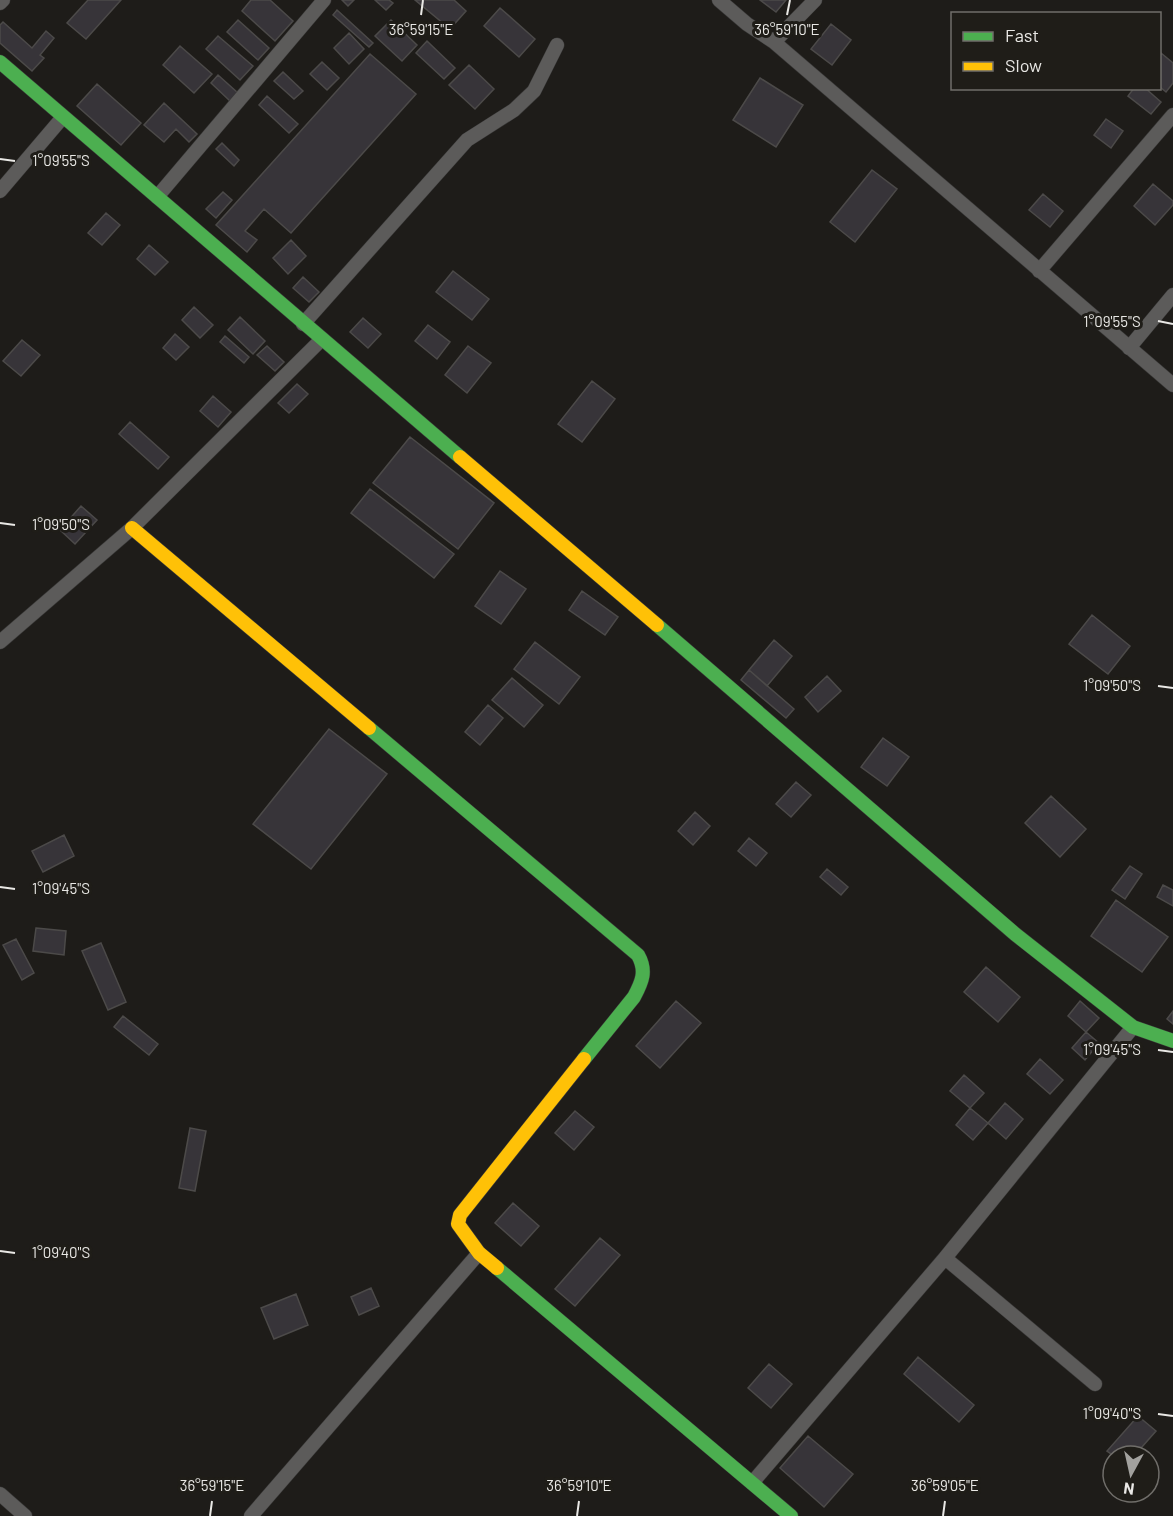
<svg xmlns="http://www.w3.org/2000/svg" width="1173" height="1516" viewBox="0 0 1173 1516" font-family="Barlow,sans-serif">
	<style>
		.building { fill: #373439; stroke: #4c4a49; stroke-width: 1.5 }
		.lines { fill: none; stroke-linecap: round; stroke-linejoin: round }
		.street-casing { stroke: #383736; stroke-width: 15 }
		.fast-casing { stroke: #383736; stroke-width: 15 }
		.slow-casing { stroke: #383736; stroke-width: 15 }
		.street { stroke: #5c5b5a; stroke-width: 14 }
		.fast { stroke: #4caf50; stroke-width: 14 }
		.slow { stroke: #ffc107; stroke-width: 14 }
		.ticks { fill: none; stroke: #e9e8e5; stroke-width: 2 }
		.ticks-label { font-size: 15px; text-anchor: middle; fill: #e9e8e5; stroke: #1f1d18; stroke-width: 6; stroke-linejoin: round; paint-order: stroke }
	</style>
	<rect width="100%" height="100%" fill="#1e1c19"/>
	<path class="building" d="M 88,0 L 121,0 L 86,39 L 67,23 Z
		M 251,0 L 270,0 L 293,21 L 275,41 L 242,11 Z
		M 342,0 L 354,0 L 348,6 Z
		M 375,0 L 389,0 L 393,3 L 386,10 Z
		M 415,0 L 454,0 L 466,11 L 450,29 Z
		M 760,0 L 786,0 L 776,12 Z
		M 500,8 L 535,39 L 519,57 L 484,26 Z
		M 337,10 L 373,43 L 369,47 L 333,15 Z
		M 238,20 L 269,48 L 258,60 L 227,32 Z
		M 391,20 L 417,45 L 402,61 L 375,36 Z
		M 3,22 L 32,48 L 46,31 L 54,38 L 40,55 L 44,58 L 32,71 L 0,43 L 0,25 Z
		M 831,24 L 851,40 L 832,65 L 811,49 Z
		M 349,33 L 364,49 L 349,64 L 334,48 Z
		M 218,36 L 253,66 L 240,80 L 206,49 Z
		M 427,41 L 455,68 L 444,79 L 416,53 Z
		M 180,46 L 212,74 L 194,93 L 163,65 Z
		M 1161,53 L 1173,63 L 1173,83 L 1166,92 L 1160,87 L 1160,56 Z
		M 370,54 L 416,94 L 291,233 L 264,209 L 245,231 L 257,240 L 247,252 L 216,225 Z
		M 322,62 L 339,78 L 327,90 L 310,74 Z
		M 469,65 L 494,89 L 475,109 L 449,85 Z
		M 283,72 L 303,91 L 294,99 L 274,81 Z
		M 218,75 L 238,93 L 230,101 L 211,83 Z
		M 760,78 L 803,105 L 776,147 L 733,120 Z
		M 97,84 L 141,123 L 121,145 L 77,106 Z
		M 1134,88 L 1145,88 L 1161,102 L 1151,114 L 1128,96 Z
		M 267,96 L 298,124 L 289,133 L 259,105 Z
		M 164,103 L 197,134 L 189,142 L 176,129 L 164,142 L 144,125 Z
		M 1106,119 L 1123,131 L 1111,148 L 1094,135 Z
		M 222,143 L 239,160 L 234,166 L 216,149 Z
		M 872,170 L 897,189 L 855,242 L 830,222 Z
		M 1153,184 L 1173,201 L 1173,205 L 1155,225 L 1134,206 Z
		M 223,192 L 232,200 L 216,218 L 206,209 Z
		M 1043,194 L 1063,211 L 1050,227 L 1029,210 Z
		M 106,213 L 120,225 L 102,245 L 88,233 Z
		M 291,240 L 306,256 L 288,274 L 273,258 Z
		M 149,245 L 168,262 L 155,275 L 137,259 Z
		M 453,271 L 489,299 L 472,320 L 436,292 Z
		M 303,277 L 319,292 L 309,302 L 293,288 Z
		M 194,307 L 213,325 L 200,338 L 182,320 Z
		M 240,317 L 265,341 L 253,354 L 228,330 Z
		M 363,318 L 381,334 L 368,348 L 350,332 Z
		M 428,325 L 450,342 L 437,359 L 415,341 Z
		M 175,334 L 189,347 L 176,360 L 163,348 Z
		M 225,336 L 249,357 L 244,363 L 220,342 Z
		M 22,340 L 40,355 L 21,376 L 3,361 Z
		M 267,346 L 284,362 L 275,371 L 257,355 Z
		M 468,346 L 491,363 L 467,393 L 445,375 Z
		M 592,381 L 615,399 L 582,442 L 558,424 Z
		M 297,384 L 308,394 L 289,413 L 278,403 Z
		M 213,396 L 231,412 L 218,427 L 200,411 Z
		M 130,422 L 169,457 L 158,469 L 119,434 Z
		M 410,437 L 494,503 L 458,549 L 373,483 Z
		M 370,489 L 454,554 L 434,578 L 351,513 Z
		M 81,506 L 97,520 L 75,544 L 60,530 Z
		M 500,571 L 526,589 L 501,624 L 475,606 Z
		M 582,591 L 618,617 L 605,635 L 569,610 Z
		M 1092,615 L 1130,646 L 1108,674 L 1069,644 Z
		M 774,640 L 792,656 L 767,686 L 749,670 Z
		M 535,642 L 580,677 L 559,704 L 514,669 Z
		M 749,670 L 794,709 L 786,718 L 741,680 Z
		M 827,676 L 841,691 L 818,712 L 805,697 Z
		M 512,678 L 543,705 L 524,727 L 492,700 Z
		M 488,705 L 503,718 L 480,745 L 465,732 Z
		M 329,729 L 387,774 L 311,869 L 253,824 Z
		M 883,738 L 909,757 L 887,786 L 861,767 Z
		M 796,782 L 811,795 L 791,817 L 776,804 Z
		M 1051,796 L 1086,829 L 1060,857 L 1025,823 Z
		M 695,812 L 710,826 L 693,845 L 678,831 Z
		M 64,835 L 74,856 L 43,872 L 32,851 Z
		M 749,838 L 767,853 L 756,866 L 738,851 Z
		M 1130,866 L 1142,874 L 1125,899 L 1112,890 Z
		M 827,869 L 848,887 L 841,895 L 820,877 Z
		M 1163,885 L 1173,890 L 1173,906 L 1157,897 Z
		M 1116,900 L 1168,937 L 1142,972 L 1091,936 Z
		M 36,928 L 66,931 L 64,955 L 33,951 Z
		M 16,939 L 34,973 L 22,980 L 3,945 Z
		M 101,943 L 126,1002 L 108,1010 L 82,951 Z
		M 986,967 L 1020,997 L 998,1022 L 964,992 Z
		M 676,1001 L 701,1023 L 660,1068 L 636,1046 Z
		M 1080,1001 L 1099,1018 L 1086,1032 L 1068,1016 Z
		M 1173,1011 L 1173,1024 L 1167,1019 Z
		M 123,1016 L 158,1044 L 149,1055 L 114,1027 Z
		M 1086,1032 L 1099,1043 L 1085,1060 L 1072,1048 Z
		M 1040,1059 L 1063,1080 L 1050,1094 L 1027,1074 Z
		M 964,1075 L 984,1093 L 970,1108 L 950,1091 Z
		M 1005,1103 L 1023,1119 L 1006,1139 L 988,1123 Z
		M 970,1108 L 988,1123 L 973,1140 L 956,1125 Z
		M 575,1111 L 594,1127 L 574,1150 L 555,1133 Z
		M 190,1128 L 206,1131 L 195,1191 L 179,1188 Z
		M 513,1203 L 539,1226 L 521,1246 L 495,1223 Z
		M 600,1238 L 620,1255 L 575,1306 L 555,1289 Z
		M 371,1288 L 379,1306 L 359,1315 L 351,1297 Z
		M 296,1294 L 308,1325 L 274,1339 L 261,1308 Z
		M 918,1357 L 974,1405 L 959,1422 L 904,1374 Z
		M 769,1364 L 792,1384 L 771,1408 L 748,1388 Z
		M 1138,1416 L 1156,1431 L 1134,1456 L 1114,1456 L 1107,1451 Z
		M 808,1436 L 853,1474 L 824,1507 L 780,1468 Z"/>
	<g class="lines">
		<defs>
			<path id="street" d="M 719,0 L 747,24 L 774,42 L 1173,385
				M 0,3 L 3,0
				M 774,42 L 815,0
				M 0,191 L 63,117
				M 157,197 L 324,0
				M 1039,271 L 1173,115
				M 303,324 L 467,140 L 514,110 L 534,91 L 557,45
				M 1129,348 L 1173,295
				M 0,642 L 132,528 L 321,340
				M 945,1258 L 1095,1384
				M 752,1483 L 945,1258 L 1133,1027
				M 0,1494 L 25,1516
				M 251,1516 L 479,1253"/>
			<path id="fast" d="M 0,62 L 460,457
				M 657,625 L 1015,934 L 1133,1027 L 1173,1041
				M 369,728 L 638,955 C 647,971 642,982 634,997 L 584,1059
				M 497,1268 L 791,1516"/>
			<path id="slow" d="M 460,457 L 657,625
				M 132,528 L 369,728
				M 497,1268 L 479,1253 L 458,1224 L 460,1215 L 584,1059"/>
		</defs>
		<use href="#street" class="street-casing"/>
		<use href="#fast" class="fast-casing"/>
		<use href="#slow" class="slow-casing"/>
		<use href="#street" class="street"/>
		<use href="#fast" class="fast"/>
		<use href="#slow" class="slow"/>
	</g>
	<path class="ticks" d="M 421,15 L 423,0M 787,15 L 790,0M 0,159 L 15,161M 1158,321 L 1173,324M 0,523 L 15,525M 1158,686 L 1173,688M 0,887 L 15,889M 1158,1050 L 1173,1052M 0,1251 L 15,1253M 1158,1414 L 1173,1416M 210,1516 L 212,1501M 577,1516 L 579,1501M 943,1516 L 945,1501"/>
	<g class="ticks-label">
		<text x="421" y="35">36°59'15"E</text>
		<text x="787" y="35">36°59'10"E</text>
		<text x="61" y="166">1°09'55"S</text>
		<text x="1112" y="327">1°09'55"S</text>
		<text x="61" y="530">1°09'50"S</text>
		<text x="1112" y="691">1°09'50"S</text>
		<text x="61" y="894">1°09'45"S</text>
		<text x="1112" y="1055">1°09'45"S</text>
		<text x="61" y="1258">1°09'40"S</text>
		<text x="1112" y="1419">1°09'40"S</text>
		<text x="212" y="1491">36°59'15"E</text>
		<text x="579" y="1491">36°59'10"E</text>
		<text x="945" y="1491">36°59'05"E</text>
	</g>
	<rect x="951" y="12" width="210" height="78" fill="#1f1d18" stroke="#706e6a" stroke-width="1.5"/>
	<rect x="963" y="32" width="30" height="9" fill="#4caf50" stroke="#706e6a" stroke-width="1.5"/>
	<text x="1005" y="42" font-size="18" fill="#e9e8e5">Fast</text>
	<rect x="963" y="62" width="30" height="9" fill="#ffc107" stroke="#706e6a" stroke-width="1.5"/>
	<text x="1005" y="72" font-size="18" fill="#e9e8e5">Slow</text>
	<g transform="translate(1131 1474) rotate(188)"><circle r="28" fill="#1f1d18" stroke="#706e6a" stroke-width="1.5"/>
	<path d="M0-4.5L10 22L0 15L-10 22Z" fill="#a2a19e"/>
	<text y="-9" font-size="16" font-weight="bold" text-anchor="middle" fill="#e9e8e5">N</text>
	</g>
</svg>
